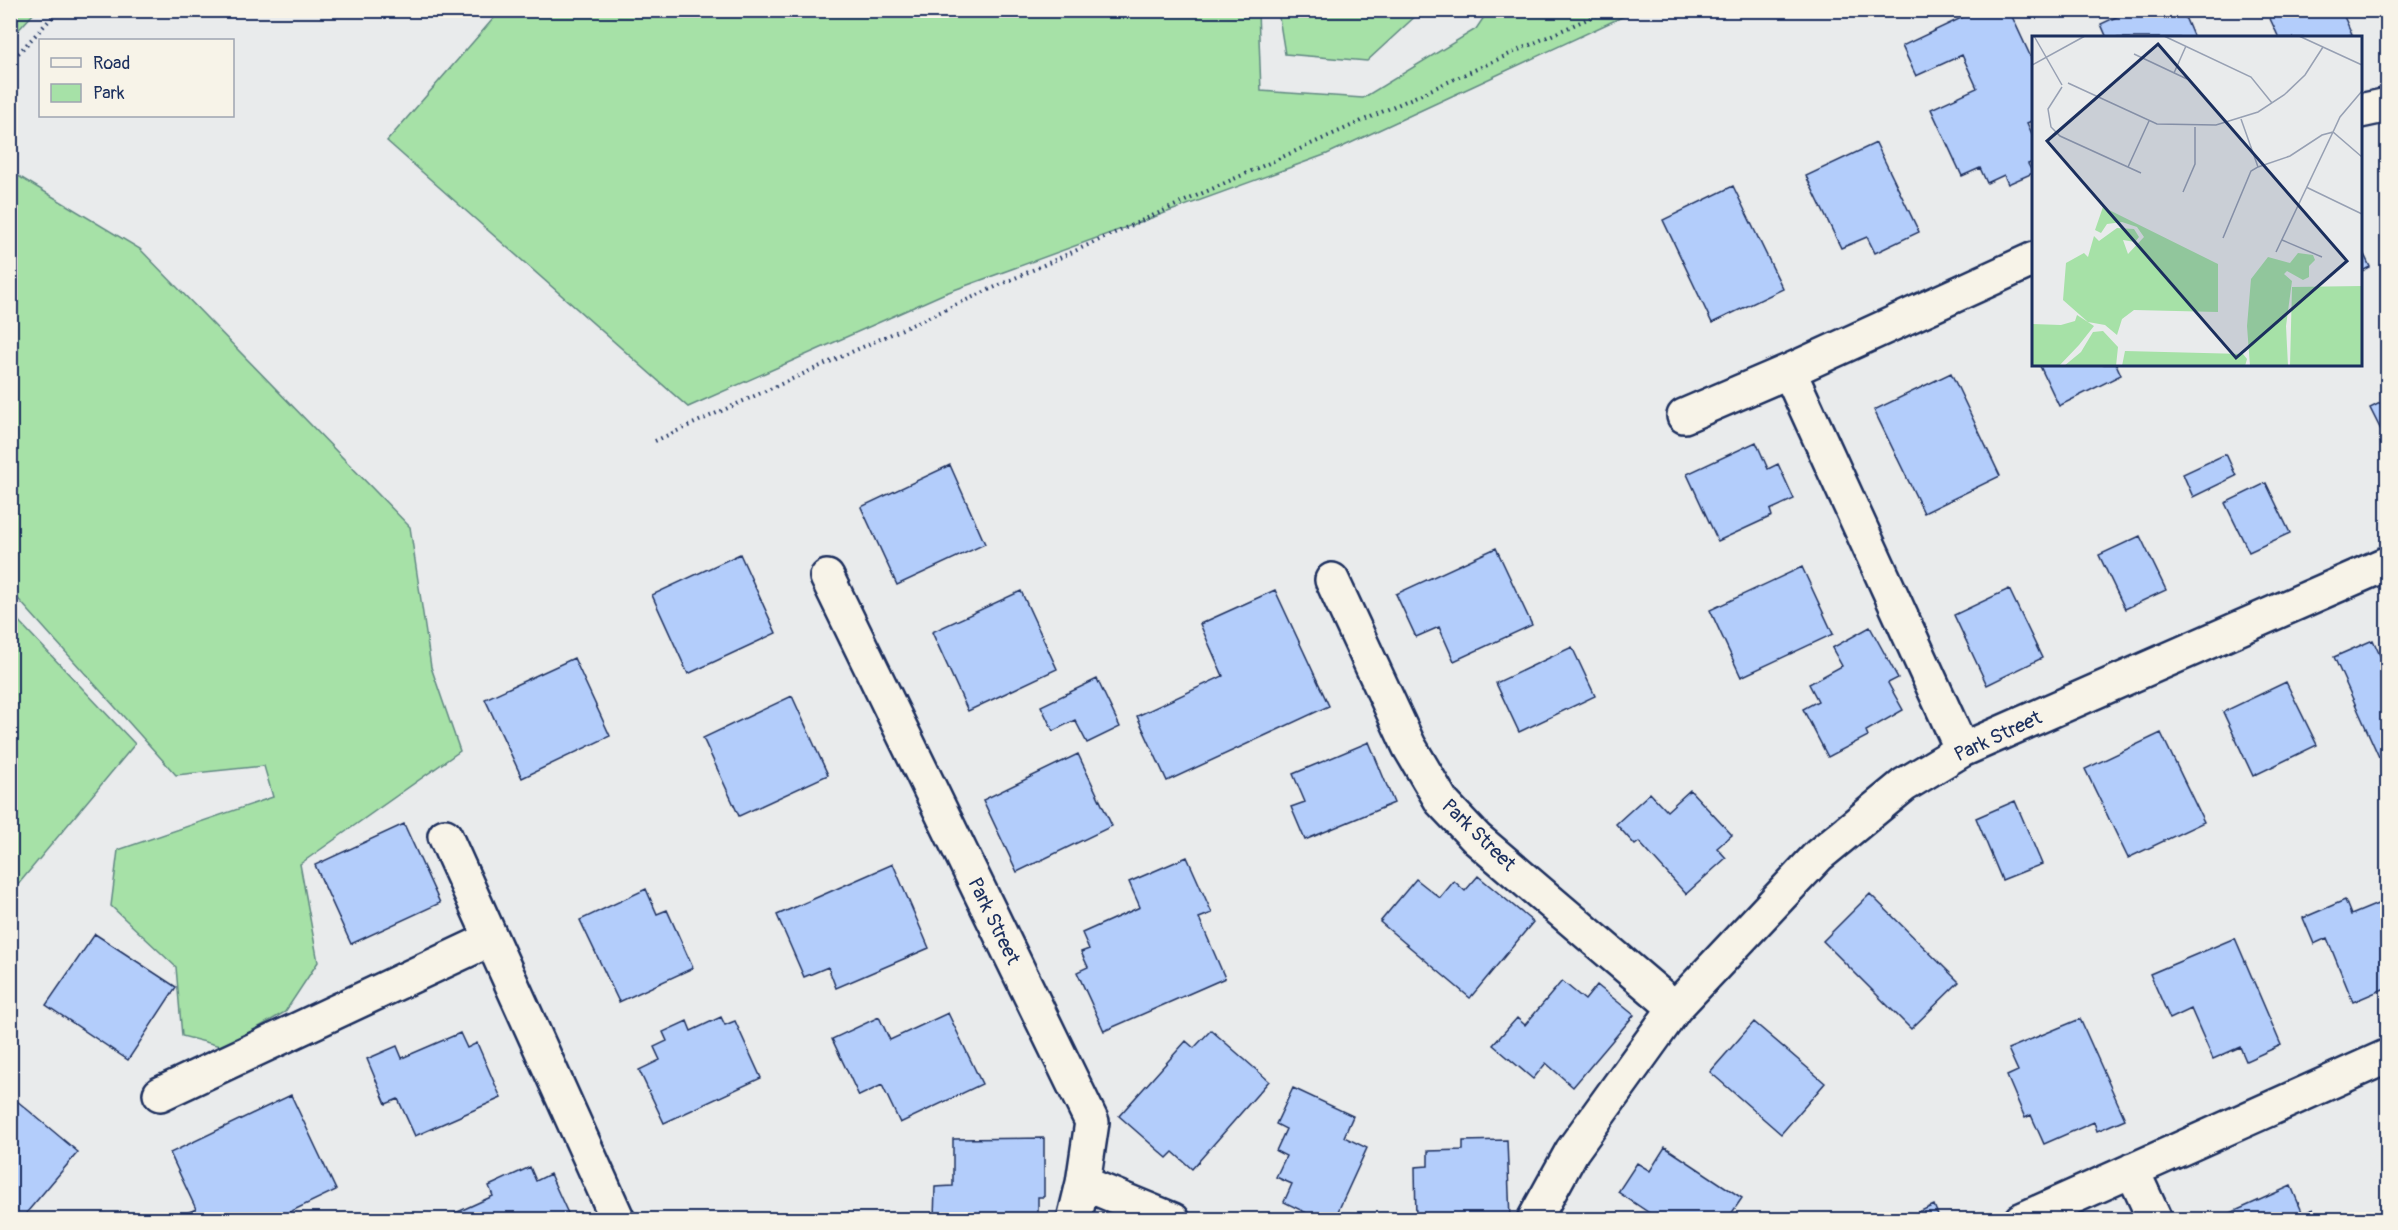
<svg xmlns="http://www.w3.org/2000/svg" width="2398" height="1230" viewBox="0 0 2398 1230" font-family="Pangolin,sans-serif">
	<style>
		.green { fill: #a6e1a7; stroke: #608882; stroke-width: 1.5 }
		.building { fill: #b3cdfb; stroke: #1b2f5e; stroke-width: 1.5 }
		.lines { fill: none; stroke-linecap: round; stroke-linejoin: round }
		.street-casing { stroke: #1b2f5e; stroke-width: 38 }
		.path { stroke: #1b2f5e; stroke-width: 4; stroke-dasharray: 1.5 4.5; stroke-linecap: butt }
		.street { stroke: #f7f3e8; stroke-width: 33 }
		.labels { text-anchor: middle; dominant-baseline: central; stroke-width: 5; stroke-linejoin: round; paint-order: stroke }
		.street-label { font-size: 20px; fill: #1b2f5e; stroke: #f7f3e8 }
		.inset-road { fill: none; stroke: #97a0b3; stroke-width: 1.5 }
		.view { fill: #1b2f5e; fill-opacity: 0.15; stroke: #1b2f5e; stroke-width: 3 }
		.inset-edge { fill: none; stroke: #1b2f5e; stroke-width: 3 }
	</style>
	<rect width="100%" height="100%" fill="#e9ebec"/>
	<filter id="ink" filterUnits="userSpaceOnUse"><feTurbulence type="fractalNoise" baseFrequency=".0167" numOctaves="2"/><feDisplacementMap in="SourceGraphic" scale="12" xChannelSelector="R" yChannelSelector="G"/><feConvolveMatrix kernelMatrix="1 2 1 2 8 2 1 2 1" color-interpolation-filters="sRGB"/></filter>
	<g filter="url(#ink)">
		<path class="green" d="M 11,10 L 36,11 L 11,38 L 10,11 Z
			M 500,11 L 1258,11 L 1261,91 L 1363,98 L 1476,29 L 1488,11 L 1635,11 L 1327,154 L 943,294 L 688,407 L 387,141 Z
			M 1278,11 L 1278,10 L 1421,11 L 1367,61 L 1285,54 Z
			M 10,171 L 140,249 L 410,527 L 431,667 L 460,751 L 300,864 L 318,962 L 285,1012 L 224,1047 L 182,1036 L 176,967 L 111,906 L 118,850 L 273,797 L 264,766 L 176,775 L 11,591 Z
			M 11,613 L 135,744 L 11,893 Z"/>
		<path class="building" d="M 1978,10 L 2009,10 L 2034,64 L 2034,120 L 2027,123 L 2034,138 L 2034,162 L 2028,164 L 2033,173 L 2008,184 L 2004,175 L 1987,183 L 1980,168 L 1962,176 L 1931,109 L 1977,88 L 1962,55 L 1916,76 L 1902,46 Z
			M 2131,10 L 2182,10 L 2194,38 L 2107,38 L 2101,24 Z
			M 2266,10 L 2341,10 L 2352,34 L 2343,38 L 2279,38 Z
			M 1876,143 L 1919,232 L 1875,253 L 1867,237 L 1841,248 L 1806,176 Z
			M 1733,186 L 1783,289 L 1712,323 L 1663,220 Z
			M 2360,246 L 2370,267 L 2360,272 Z
			M 2039,364 L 2116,364 L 2121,375 L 2059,406 Z
			M 1951,373 L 2000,476 L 1924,513 L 1874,410 Z
			M 2388,399 L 2388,444 L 2370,408 Z
			M 1756,442 L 1768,469 L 1778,464 L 1794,499 L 1770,510 L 1772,516 L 1718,541 L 1687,474 Z
			M 2226,454 L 2236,476 L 2193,497 L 2183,474 Z
			M 950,465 L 985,544 L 897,585 L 861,507 Z
			M 2266,483 L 2290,533 L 2249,552 L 2225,503 Z
			M 2140,536 L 2166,590 L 2125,609 L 2099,555 Z
			M 1496,548 L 1532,625 L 1454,661 L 1439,627 L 1416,637 L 1396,594 Z
			M 740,554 L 776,633 L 688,674 L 652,595 Z
			M 1802,567 L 1833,634 L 1741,677 L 1710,610 Z
			M 2009,589 L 2042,658 L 1987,685 L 1954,615 Z
			M 1275,590 L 1329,706 L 1167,781 L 1137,716 L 1223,676 L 1200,624 Z
			M 1021,591 L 1057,669 L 968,711 L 932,632 Z
			M 1870,627 L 1898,678 L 1888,683 L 1903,710 L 1866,731 L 1868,736 L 1828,757 L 1803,709 L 1818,701 L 1809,684 L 1842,666 L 1832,648 Z
			M 2373,640 L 2388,673 L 2388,753 L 2379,757 L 2334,657 Z
			M 1572,647 L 1595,696 L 1519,732 L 1496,683 Z
			M 574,658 L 610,736 L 522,778 L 485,699 Z
			M 1097,679 L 1120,727 L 1087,743 L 1075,720 L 1053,731 L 1041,706 Z
			M 2286,682 L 2317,745 L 2253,776 L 2223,712 Z
			M 792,696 L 828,775 L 739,816 L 703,738 Z
			M 2161,733 L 2204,822 L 2128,858 L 2085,769 Z
			M 1369,742 L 1394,803 L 1305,840 L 1291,807 L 1305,802 L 1293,774 Z
			M 1078,754 L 1112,826 L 1017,872 L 983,800 Z
			M 1690,790 L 1732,835 L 1717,848 L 1726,858 L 1686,894 L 1639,842 L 1635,845 L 1616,824 L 1650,793 L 1667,811 Z
			M 2015,801 L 2042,864 L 2002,880 L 1976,818 Z
			M 404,824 L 440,903 L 351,944 L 315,865 Z
			M 1187,857 L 1212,913 L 1199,918 L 1225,978 L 1104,1031 L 1077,972 L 1088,967 L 1081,952 L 1089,949 L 1082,933 L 1140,907 L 1129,882 Z
			M 893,864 L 929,948 L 836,988 L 828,967 L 804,977 L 777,915 Z
			M 1478,876 L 1533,922 L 1470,998 L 1380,922 L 1416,879 L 1440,898 L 1454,881 L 1465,891 Z
			M 646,889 L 657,914 L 667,910 L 693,968 L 619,1002 L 580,920 Z
			M 1870,894 L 1959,982 L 1911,1029 L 1823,941 Z
			M 2345,900 L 2351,915 L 2385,901 L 2388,908 L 2388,987 L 2353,1002 L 2327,938 L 2314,944 L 2303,918 Z
			M 95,934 L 176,987 L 128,1060 L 46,1005 Z
			M 2235,938 L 2281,1045 L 2246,1061 L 2240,1047 L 2213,1059 L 2191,1009 L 2170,1019 L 2150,974 Z
			M 1562,981 L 1585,1000 L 1597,985 L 1634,1015 L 1573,1087 L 1546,1063 L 1533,1079 L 1493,1045 L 1517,1018 L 1525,1025 Z
			M 948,1013 L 982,1084 L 900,1123 L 882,1085 L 859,1096 L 832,1039 L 879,1017 L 890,1040 Z
			M 721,1017 L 725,1025 L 735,1021 L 761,1078 L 664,1123 L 639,1070 L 660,1060 L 654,1047 L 667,1041 L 663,1032 L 687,1021 L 691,1031 Z
			M 2080,1019 L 2125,1119 L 2097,1131 L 2094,1122 L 2044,1144 L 2031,1115 L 2025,1118 L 2007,1076 L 2018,1071 L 2008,1049 Z
			M 1754,1022 L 1825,1083 L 1781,1134 L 1710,1072 Z
			M 1211,1030 L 1269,1081 L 1192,1169 L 1173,1152 L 1167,1158 L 1119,1116 L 1186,1041 L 1194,1048 Z
			M 460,1033 L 467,1048 L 477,1043 L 501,1098 L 415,1136 L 398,1099 L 386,1104 L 367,1059 L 397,1046 L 402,1058 Z
			M 1293,1088 L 1353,1116 L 1344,1137 L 1367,1148 L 1334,1220 L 1321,1220 L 1284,1202 L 1292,1184 L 1276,1177 L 1286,1156 L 1276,1151 L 1286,1129 L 1276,1124 Z
			M 10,1095 L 78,1152 L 22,1218 L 10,1209 Z
			M 291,1095 L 336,1190 L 273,1220 L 190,1220 L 187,1213 L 196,1209 L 170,1153 Z
			M 1044,1138 L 1044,1197 L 1038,1197 L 1038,1220 L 934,1220 L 935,1187 L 953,1186 L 953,1139 Z
			M 1507,1140 L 1510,1220 L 1416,1220 L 1415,1167 L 1428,1166 L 1428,1151 L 1463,1150 L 1463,1141 Z
			M 1665,1147 L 1742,1198 L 1727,1220 L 1660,1220 L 1618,1192 L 1637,1163 L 1650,1171 Z
			M 530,1167 L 536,1181 L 550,1174 L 571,1220 L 450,1220 L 449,1216 L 493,1196 L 489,1186 Z
			M 2291,1186 L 2303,1214 L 2313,1209 L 2317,1220 L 2215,1220 Z
			M 1934,1205 L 1940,1220 L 1901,1220 Z"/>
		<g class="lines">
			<defs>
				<path id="street" d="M 2360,111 L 2388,105
					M 1789,371 L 1962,750
					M 1684,416 L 1789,371 L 2034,259
					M 827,577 L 1092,1122 L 1083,1183 L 1173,1220
					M 1332,580 L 1409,746 L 1442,802 L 1477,839 L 1675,1008
					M 445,836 L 618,1220
					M 160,1094 L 491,939
					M 2132,1170 L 2155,1220
					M 1074,1220 L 1083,1183
					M 1534,1220 L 1572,1151 L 1675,1008 L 1819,855 L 1904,785 L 1962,750 L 2388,563
					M 2021,1220 L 2388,1056"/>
			</defs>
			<use href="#street" class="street-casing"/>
			<path class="path" d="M 10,62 L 59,10
				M 655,441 L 1607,10"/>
			<use href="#street" class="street"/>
		</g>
	</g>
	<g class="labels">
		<g class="street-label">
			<text transform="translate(1998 736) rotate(-25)">Park Street</text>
			<text transform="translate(1479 835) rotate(44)">Park Street</text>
			<text transform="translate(994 921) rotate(64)">Park Street</text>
		</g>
	</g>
	<g transform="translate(2032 36)">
		<rect width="330" height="330" fill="#e9ebec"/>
		<path d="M 71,171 L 186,228 L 186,276 L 102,274 L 90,283 L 85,299 L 73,289 L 56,286 L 31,264 L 34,227 L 52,217 L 56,221 L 62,200 L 67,205 L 85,192 L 102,193 L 107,201 L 103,206 L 91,204 L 96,218 L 112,201 L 105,191 L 90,186 L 75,188 L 69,197 L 63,194 ZM 266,217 L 281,219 L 283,224 L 277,230 L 277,241 L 271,244 L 255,235 L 252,238 L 260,245 L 254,290 L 256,330 L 218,330 L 215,290 L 219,243 L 236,221 L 258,227 ZM 330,250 L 330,330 L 258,330 L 260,251 ZM 45,279 L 62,290 L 47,309 L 27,330 L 0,330 L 0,288 L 29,289 L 43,285 ZM 71,295 L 86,311 L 84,330 L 32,330 L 49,316 L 61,296 ZM 93,315 L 211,318 L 215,323 L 213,330 L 90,330 Z" fill="#a6e1a7"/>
		<path class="inset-road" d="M 2,0 L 30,49M 132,0 L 219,41 L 240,67M 267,0 L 330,29M 102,18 L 155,43M 0,29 L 53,0M 142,37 L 154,10M 36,47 L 125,88 L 184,89 L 226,76 L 252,59 L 273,39 L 291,11M 30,51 L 16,73 L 19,91 L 28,100 L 109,137M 96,131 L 117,85M 226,131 L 258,120 L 290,99 L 301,96 L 308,81 L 330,55M 274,151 L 330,178M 151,156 L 163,128 L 163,91M 191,202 L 219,135 L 226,131 L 209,83M 250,204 L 290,221M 244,216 L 301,96 L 330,121"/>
		<path class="view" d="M 126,8 L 315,225 L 204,322 L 15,105 Z"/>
		<rect width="330" height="330" class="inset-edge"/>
	</g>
	<rect width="2398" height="1230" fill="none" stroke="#f7f3e8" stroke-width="36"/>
	<rect x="18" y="18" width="2362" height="1194" fill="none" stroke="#1b2f5e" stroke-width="2" filter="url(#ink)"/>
	<rect x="39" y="39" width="195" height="78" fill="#f7f3e8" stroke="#9fa5b1" stroke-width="1.5"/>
	<rect x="51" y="58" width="30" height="9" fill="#f7f3e8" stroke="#9fa5b1" stroke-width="1.5"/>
	<text x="93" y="69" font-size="18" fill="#1b2f5e">Road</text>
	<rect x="51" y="84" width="30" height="18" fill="#a6e1a7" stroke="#9fa5b1" stroke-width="1.5"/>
	<text x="93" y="99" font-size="18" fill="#1b2f5e">Park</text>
</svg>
